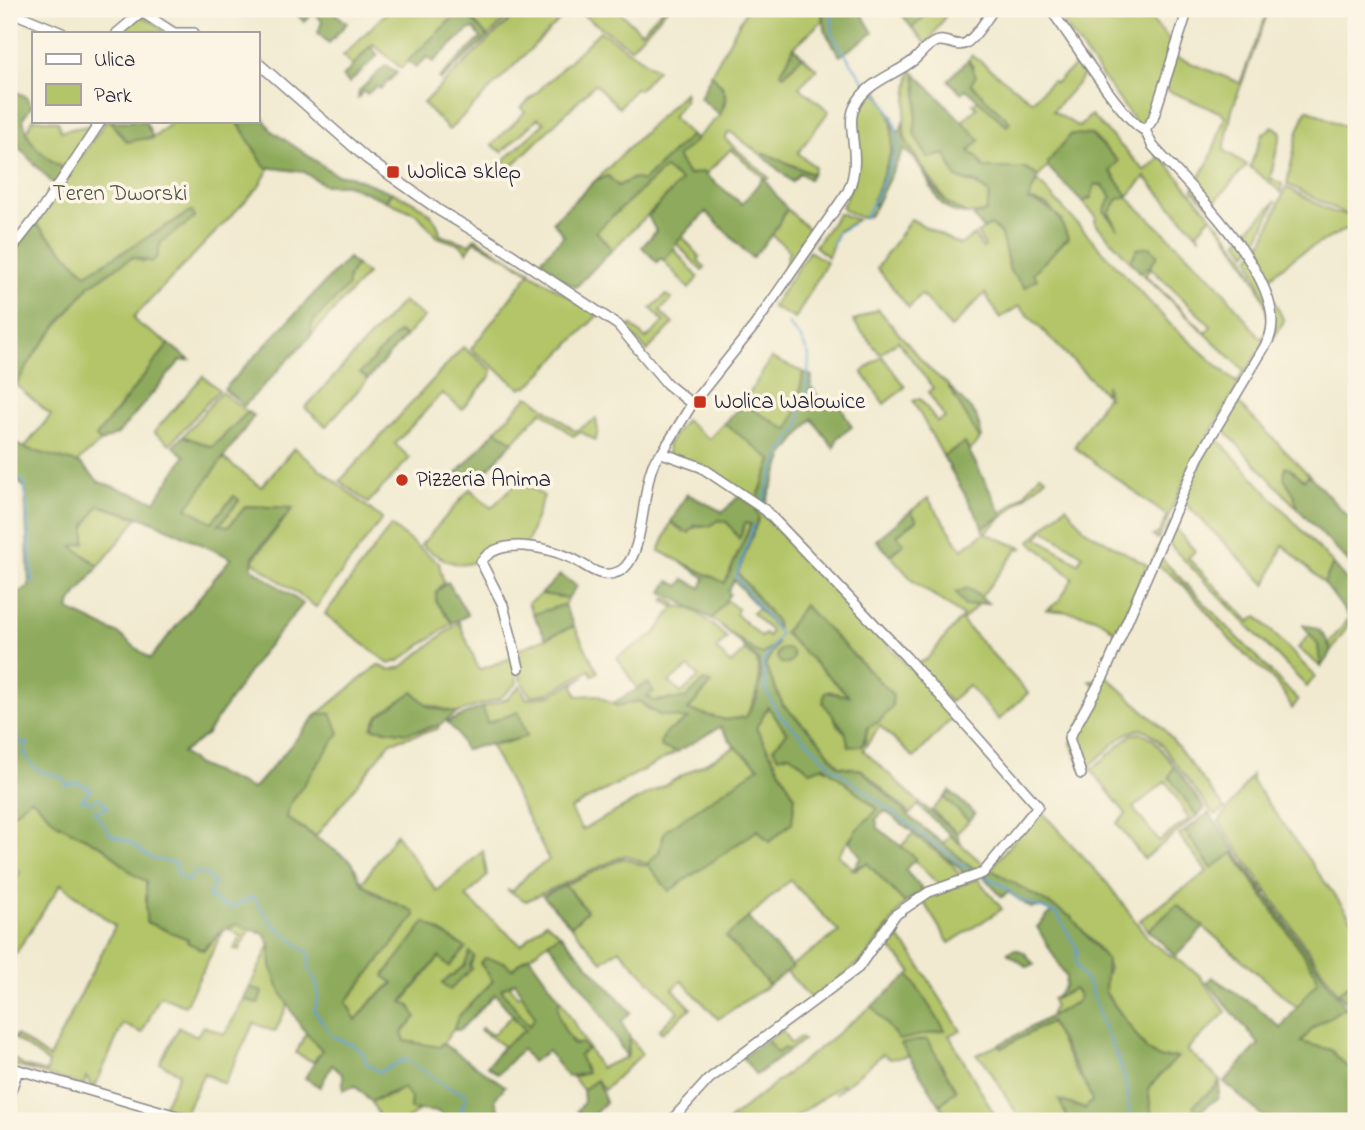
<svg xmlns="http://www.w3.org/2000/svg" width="1365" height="1130" viewBox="0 0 1365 1130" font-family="'Indie Flower',sans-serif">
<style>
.green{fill:#b3c568;stroke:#6a7452;stroke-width:2;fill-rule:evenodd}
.forest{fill:#8eaa5c;stroke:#58664c;stroke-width:2;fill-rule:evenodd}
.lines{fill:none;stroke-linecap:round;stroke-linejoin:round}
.stream{stroke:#62a0d3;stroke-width:2}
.minor-casing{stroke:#8a8686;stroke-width:12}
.minor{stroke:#fff;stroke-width:9}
.poi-dot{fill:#c8321e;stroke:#fcf5e5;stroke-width:2.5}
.labels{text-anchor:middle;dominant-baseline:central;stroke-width:7;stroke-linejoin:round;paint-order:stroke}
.poi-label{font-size:23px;fill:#22223b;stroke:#fcf5e5;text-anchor:start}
.park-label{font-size:23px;fill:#4e5348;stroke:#fcf5e5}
</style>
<rect width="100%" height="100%" fill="#fcf5e5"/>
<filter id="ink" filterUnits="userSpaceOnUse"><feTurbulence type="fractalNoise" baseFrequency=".0143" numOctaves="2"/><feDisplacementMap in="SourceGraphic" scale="14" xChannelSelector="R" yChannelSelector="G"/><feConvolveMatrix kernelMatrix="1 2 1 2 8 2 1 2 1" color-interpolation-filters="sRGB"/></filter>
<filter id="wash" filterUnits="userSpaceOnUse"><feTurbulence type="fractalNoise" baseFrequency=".00686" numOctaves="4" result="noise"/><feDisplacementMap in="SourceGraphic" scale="28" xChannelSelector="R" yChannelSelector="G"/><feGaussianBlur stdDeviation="1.57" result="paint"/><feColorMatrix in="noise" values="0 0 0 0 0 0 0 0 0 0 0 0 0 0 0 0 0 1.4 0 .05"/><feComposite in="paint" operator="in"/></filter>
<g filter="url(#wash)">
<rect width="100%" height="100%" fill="#f1ead0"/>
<path class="green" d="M383,9h133l-28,28 -26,-28 -61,59 -28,-24 -20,22 -10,-10 43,-43z
M521,9l49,1 -121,120 -26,-27z
M579,9h41l-1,2 22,21 22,-23h4l-36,39 -54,-37z
M747,9h71l4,3v9l-28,26 -13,26 3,2 18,-19 15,13 -18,18 30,24 -31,42 17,14 -3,7 -47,-21 -2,3 -34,-25 -4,8 44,39 -3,2 -35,-31 -25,25 -4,-2 -14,3 -11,-18 43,-42 7,-16 -5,-13 -11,-12z
M932,9h16l-1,4 -20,32 -15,-17z
M1053,9h88l32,34 -21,74 -9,9 -7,-3z
M1269,9l-37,101 -8,40 23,15 -37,42 -17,-18 17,-30 15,-42 -3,-4 -56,-23 8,-34 66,27z
M141,16l27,15 -49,2z
M600,31l57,39 -18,20 -4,-2 -16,20 -24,-24 -84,83 -7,-7 40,-37 -6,-5 -36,34 -10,-7 33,-33 -4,-4z
M972,55l60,46 20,-20 4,2 26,-24 8,10 -37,42 26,16 12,-12 54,56 14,-13 -21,-29 106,126 23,51 2,28 -75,126 -36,79 -5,-3 7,-4 7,-16 -93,-69 32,-50 2,1 -2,-13 -1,9 -86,-88 -19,12 -15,-25 -34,35 -30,-34 -12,14 -32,-40 34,-49 49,26 14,-10 9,13 2,-2 -8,-13 14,-8 10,9 9,37 15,17 37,-68 -15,-15 -19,-5 9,-20 133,144 67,59 7,-13 -104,-98 10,-6 7,-11 -19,-6 -8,12 -35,-38 1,-7 -14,-14 9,-4 4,-14 8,2 9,11 -8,14 13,17 -8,-15 9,-14 9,-2 90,86 44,56c27,-26 -33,-101 -50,-123l-14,16 3,6 -55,-61 -17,19 -18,-26 8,-9 -9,-8 -60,9 -1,5 -10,10 -12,-9 -42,1 -6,-11 -10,-7 11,-11 -18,-18 16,-14 -4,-4 5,-4 28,25 -35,-41 2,-18 -5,-6zM1151,268l60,58 -5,7 -61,-58z
M911,69c10,11 5,49 3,65l19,23 13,-3c5,6 4,15 10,21 8,9 20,6 34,19l-4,18 -20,2 -19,-11 -40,-59 -4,-15z
M875,86c30,44 16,68 -2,114l2,7 -6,9 -8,2 -17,-8 -2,-4 11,-22 1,-73z
M685,92l-1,9 -12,16 19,18 -49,47 -8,-4 -16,8 -10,-10 -12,4z
M1307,109l49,23v81l-11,1 -58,-30 11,-53z
M33,119l25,2 3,10 37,-7 -32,47 -23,-16 -18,-19z
M106,121h4l12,16 30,2 22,-18h63l28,46 4,2 -11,19 -124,129 3,6 32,21 -73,93 5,5 -25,21 -52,-15 27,-33 -35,-30 20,-33 54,-67 43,-28 10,5 14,-5 3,-15 35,-24 -4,-7 -105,63 -51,-51z
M1273,126l8,6 -11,47 12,5 -1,8 -31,-25 12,-32z
M665,168l17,13 -70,69 -16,-19z
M1286,187l48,26 22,3v8l-59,31 -28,23 3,19 12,24 -13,21 3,-16 -24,-68 14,-19z
M391,192c19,7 48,21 49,43l29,9 6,-6 123,77 -69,71 -9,2 -49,-39 60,-78 -56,-30 -8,11 -6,-7 -24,-8 -20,-23 -31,-13z
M1276,201l-17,36 -12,16 -9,-13z
M787,209l28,26 -40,57 -3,-2 13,-23 4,-17 -17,-15z
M839,213l18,7 -19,11 -10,26 -13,-11z
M682,236l18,21 -2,3 7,8 -3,3 -26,-28z
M673,248l25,29 -9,12 -25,-28z
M809,251l18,11 -32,57 -23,-12z
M356,265l11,9 -57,63 2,-14 35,-37 1,-8z
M666,295l6,4 -12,12 13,13 -26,27 -20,-22 4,-4 15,14 18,-17 -13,-14z
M403,301l21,16 -19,20 -6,-5 -38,41 7,6 -42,47 -21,-18z
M878,309l51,60 18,15 33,55 -11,13 -5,-9 -21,13 -30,-55 7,-3 17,24 8,-4 -17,-26 5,-4 -35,-47 -18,13 -27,-33z
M463,347l29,23 -1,6 -29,33 -20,-16 -47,51 15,14 -42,45 -28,-22z
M882,356l23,31 -21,17 -22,-32z
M771,358l32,14 -5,35 -10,24 -45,-27z
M203,376l16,14 -49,54 -16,-12z
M221,392l27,20 -36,36 -29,-12z
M527,397h4l44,34 21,-12 2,13 -3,8 -14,-8 -8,4 -31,-25 -29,31 -17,-12z
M1236,401l73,74 -5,5 -9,-7 -1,21 4,15 -79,-84z
M685,420l24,19 15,-16 48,37 -15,39 -88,-44 -2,-10z
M1214,435l119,129 -9,19 -41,-38 -17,40 -86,-87z
M294,448l88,71 -66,88 -64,-46 41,-53 -47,-2 -17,20h-10l20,-25 -6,-4 -21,25 -26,-14 37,-50 38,29z
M1040,474l6,4 -61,55 37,15 -5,2 -36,47 -13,-9 -3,18 13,-1 -16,16 66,72 -29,27 -31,-35 -18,17 -34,-37 11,-6 36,-43 -50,-35 -23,-26 14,-11 -8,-9 21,-15 -6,-9 17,-13 34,51 22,-16 -1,-6 20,-11 -1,-3 22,-18z
M519,481l25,15 -18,50c-54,-6 -42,45 -105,-1l49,-56 21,19z
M98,505l40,13 -39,48 -27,-20 13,-3v-16z
M1066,506l19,24 62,35 -52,121 -5,-5h7l3,-5 17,-40c-13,-23 -47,-24 -70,-26l11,-8 15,-24 -43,-37zM1044,530l39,25 -5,8 -40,-25z
M757,508l198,207 -41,43 -34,-32 -17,24 57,53 -10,11 -48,-44 -23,-4 -23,-29 -33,-32 -18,-40 12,-23 -14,12 -6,-1 -45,-34 9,-17 3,2 2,-4 12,9 -2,5 25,23 4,-3 3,3 3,-6 -19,-18 6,-5 18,21v-8l-38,-48 21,-56 -3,-5zM804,606l69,70v47l-5,4 -3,16c-27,-9 -35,-24 -36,-52l21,6 -66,-64z
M718,520l8,2 15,14 4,-13h6l-26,61 -66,-33 12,-29 13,11c12,-9 23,-5 34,-13z
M1170,522l25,29 -7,7 62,64 7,-6 58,60 -8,11 -142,-147 -6,16 139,144 -6,9c-9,-27 -40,-46 -59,-66 -24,-26 -48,-64 -81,-81z
M391,526l48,37 5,21 -4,2 -4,15 16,22 -53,38 -10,3 -64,-50z
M541,594l27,4 -4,7 -31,9 -5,-11z
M666,598l10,6 -1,3c19,-4 38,20 52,31l-11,11 15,15 14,-14 12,10c5,23 0,37 -11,57l-20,3 -39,-10 24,-27 -7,-2 -18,17 -32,3 -7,-5 1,-13 -11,6 -20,-32 38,-23 19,-27 -10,-6zM689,667l10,10 -18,16 -12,-11z
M1356,604v9l-25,39 -2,-9 20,-25 -2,-4z
M459,622l20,48 35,-13 3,26 -17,15 -43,15 -34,-10 -45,12 -6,13 48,3 19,-6 -1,4 -47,13 -75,94 -29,-18 1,-12 18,-27 25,-66 -14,2 61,-50 11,5 13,-3z
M574,626l24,46 -6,3 -2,-5 -41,23 -19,3 -9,-15 -6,-30z
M1310,634l8,11 3,22 -23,-19z
M1105,675l59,54 61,80 -9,6 -5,-4 -54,-72 -11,-9c-24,-5 -43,30 -63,40l-12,-27z
M585,676l-12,9 4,11 20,-1 19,11 23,-5 11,10 40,8 -25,14 -4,11 2,4 14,4 -107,57 12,21 153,-83 25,20 -95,64 -6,21 10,39 89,-62 37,-32 -40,-69 13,-21 19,26 3,21 44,18 44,38 -22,21 -18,24 17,15 12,-7 38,40 -40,55 -52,43 -26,-29 5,-7 47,-33 -49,-52 -63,57 42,48 -51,34 -36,-38 -9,8 18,19 -29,25 -3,-3 19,-19 -59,-62 -17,13 -31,-36 16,-15 -22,-26 59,-27 21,8 2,-2 -22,-9 -99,46 -19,-11 6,1 16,-18 20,-13 -59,-116h12l25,-8 -9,-24 -31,11 -4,-16 24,-8 13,-13 7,13 24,-4z
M1143,733l10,6 21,27 -4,11 27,39 -53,43 -27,-36 9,-9 -35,-44 41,-36zM1166,781l23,38 -30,22 -26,-33z
M1252,775v6l104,144v54l-18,14 -119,-171z
M30,797l28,27 47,24 28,26 13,7v41l42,17 -1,3 17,8 20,-21 -39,77 -25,-10 -18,37 -19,-9 -29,65 -8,-12 -2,9 -75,-22 4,-6 11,8 23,6 2,-9 -35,-25 2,-3 33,23 66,-132 -54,-42 -49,75 -3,-2v-65l11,-20 -4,-3 -7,13v-65z
M944,798l25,23 -12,12 -25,-23z
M1040,810l67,73 44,59 47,32 28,38 -39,38 33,30 -7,11 -19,15 3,7 -4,8h-37c-17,-17 -4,-44 3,-63l-12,-8 -42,-58 -2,-8 6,-16 -11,-20 -27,-31 -81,-48z
M1185,831l26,37 22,-15 83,120 2,8 -19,28 -121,-104 -30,25 -8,-10 67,-48 -28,-37z
M396,834l41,57 46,-40 4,25 -21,21 55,48 25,-23 14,12 -48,35 -16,-8 -15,2 12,18 -34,35 -6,14 -13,18 -35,-7 -3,-8 8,-26 -8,-4 37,-46 27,-9 -40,-25 -42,52 10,7 -24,20 -14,19 -10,-19 69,-86 -53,-33z
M912,834l39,29 10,14 -22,8 -38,-38z
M950,835l37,32 -11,6 -34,-28z
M978,879l24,30 -53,34 -28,-45z
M238,924l12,4 -11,22 -5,-1 7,-13 -14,-8z
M889,926l24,29 48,76 -12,4 49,86h-47l-11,-16 5,-5 -43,-56 6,12 -18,3 -7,-5 -48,40 9,-8 -2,-2 -52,37h-62l144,-115 27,34 45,-11 -35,-54 3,-3 -30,-33z
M270,944c1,24 9,39 18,61l-13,27 -21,-9 -30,61 -20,-11 -19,40 -22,-5 16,-35 -19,-10 19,-36 18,9 6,-10 22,8 19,-35 14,5 4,-12 -12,-5z
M509,984l8,12 5,-2 14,23 -7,10 -28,-38z
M1074,989l6,7 -3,6 -27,14 4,-10 -2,-7z
M560,999l40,69 27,-11 3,-20 12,17 -38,36 -7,-10 -14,10 -10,-13 14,-4 -9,-18 8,-5c-16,-6 -35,-32 -26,-51z
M1345,1007l11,12v49l-9,-1 -16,-17 -31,-8 14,-15z
M512,1016l13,14 -19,18 -26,-18 2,-2 10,7z
M1050,1022l26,50 12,15 4,14 -7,8 -25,-8 9,20h-34l-11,-6 -5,2 -35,-56 -8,-6 24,-11 2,4z
M782,1030l9,14 9,-7 3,3 -13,10 -6,-1 -7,4 -10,-13z
M306,1033l16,17 -9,12 -17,-9z
M403,1088l8,10 -1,10 9,2 -13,11h-24l-11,-20 21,-6z
M871,1108l7,13h-31z"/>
<path class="forest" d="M292,9h38l17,14 -18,20 -11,-10 4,-12 -8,-8 -10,9z
M462,9l26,28 -47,43 -2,-2 42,-40 -7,-9 -6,1 -35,32 -6,-5 -11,11 -8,-7z
M818,9h41l14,24 -33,23 -14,-23 -4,-21z
M898,9h29l2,3 -17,16z
M370,46l8,9 -29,28 -6,-6z
M794,47l8,9 -18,19 -3,-2z
M968,60l8,16 -5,8 39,38 -3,4 -41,-37 -5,4 -13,-13z
M386,65l11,8 -17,16 -3,-3 -10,8 -3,-3 -6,7 1,-7z
M711,74c16,16 17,21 9,41l-20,-17z
M916,74l64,66 -11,11 9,7 6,10h42l12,9 -10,23c23,6 32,15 40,38l-35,35 4,6 -12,9 -15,-17 -9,-37 -10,-9 -8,4 -10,-13 13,-4 4,-18 -13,-11 -21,-5 -10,-24 -18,4 -14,-24 4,-34z
M9,88l16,8 7,10 -9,12c4,28 21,37 43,53l-11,15 -46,-49z
M257,109l15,22 63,43 15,2 41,16 -5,9 -38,-16h-24l-20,-13 -39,-5 -28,-46h20z
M892,115l4,16h4l4,-12v18l31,52 12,14 19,11c-38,0 -35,-51 -63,-64l-28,57 -2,-7 19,-49z
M110,121h35l8,16 -26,5z
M1071,134l21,1 26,26 -8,10 18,25 -10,3 -9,14 9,16 -14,-19 8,-13 -9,-11 -8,-2 -4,14 -9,4 -34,-35v-5z
M691,135l5,5 -19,17 11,18 14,-3 40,32 21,-26 24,31 -15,26 -20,23 -46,-46 -24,24 -18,25 -3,-3 -4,4 -15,-15 14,-16 -8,-15 33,-35 -16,-13 -69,63 16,19 -36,37 -40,-22 28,-29 -11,-15 43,-41 12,-4 10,10 16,-8 9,3z
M764,153l48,21 -3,5 -9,-6 -8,9 -29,-26z
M192,211l3,7 -34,24 -4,15 -5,5 -19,-5 -43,28 -54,67 -20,33 -7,-21v-107l26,-34 51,51z
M1149,247l9,8 -8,11 -10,6 -10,-11 7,-12z
M348,258l8,7 -8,13v8l-36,37 -2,14 -66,69 -20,-17z
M399,332l6,5 -37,42 -8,-6z
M169,344l21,16 -10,1 -62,73 -17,8 -5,-5z
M803,372l9,4 -1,10 13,20 13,-6 15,27 -14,10 -4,11 -22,-29 -28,36 -19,50 -8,-6 15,-39 -48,-37 19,-19 45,26 10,-23z
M947,384l29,31 6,22 -2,2z
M248,412l6,4 -67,92 25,14 22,-26 5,4 -20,25 10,1 17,-20 47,2 -40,48 -1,12 51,36 -41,49 -56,82 -24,18 16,12 55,24 64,-74 14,-2 8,20 -50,73 -2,12 65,44 10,21 15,12 36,16 2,5 -69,86 10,18 15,-18 23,-19 -10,-7 41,-54 41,26 -17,19 -10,-10 -37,45 8,4 6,11 -14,16 3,8 35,6 2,-4 63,43 -10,13 7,22h-56l-7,-9 -29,-3 1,-11 -8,-10 -32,13 -16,-15 -12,4v-15l-11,-10 -12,22 -15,-9 17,-28 -21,-23 -23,-40 -7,-21 -1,-22 -6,-10 -27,-10 -15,6 -20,20 -15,-8 1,-3 -42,-17v-41l-13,-7 -28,-26 -47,-24 -27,-26 -22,19v-219l20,-12 -4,-98 -16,-15v-33l15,8 57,16 18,18 56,19 30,-45 -12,-10 10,-10 29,11zM99,505l53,16 79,37 -81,101 -31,-25 -50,-24 2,-8 28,-36 -27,-20 13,-3v-16z
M496,430l17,12 -38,41 -10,-4 -7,3 -5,-4z
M965,443l38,73 -20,11 -40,-71z
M1285,467l5,1 14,12 5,-5 47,50v45l-58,-61 -4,-15 -10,-16z
M687,494l36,18 17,-17 17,13 -1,4 3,5 -21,56 38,48 1,9 -43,-50 -6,11 2,3 -18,25 -50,-27 7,-11 11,5 4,-7 17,9 4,-10 -24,-16 44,21 26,-59 -6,-1 -6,16 -12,-17 -9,-2 -8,6 -15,-1 -6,8 -18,-11z
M911,511l6,9 -20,15 7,8 -14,12 -14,-15z
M1333,564l23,27v13l-9,10 -23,-31z
M560,575l17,11 -9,12 -27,-4z
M448,582l20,33 -16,8 -16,-22v-9z
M968,588l20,15 -23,3 -9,-14z
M564,605l10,21 -28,12 -13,-24z
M804,605l89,90 -1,12 -13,15 -11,5 -6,19 -13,1 -4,-16 -22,-28 2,-11 24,4 -65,-63z
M1303,625c17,1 24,11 28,27l-10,15 -3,-22z
M724,628l33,25 6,1 15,-12 -13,23 18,40 33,32 23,29 23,4 48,47 63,51 3,5 -11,4 -6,-10 -74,-56 -9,8 2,9 38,30 -11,12 19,21 -19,12 -38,-40 -14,6 8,-12 -11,-15 5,-11 23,-22 -54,-43 -14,5 -20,-17 -12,3 -5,-9 14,-15 -19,-26 -12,21 39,69 -3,26 -23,19 -11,-12 -89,61 -22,-27 12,-12 6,-21 94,-64 -24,-20 -15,-20 -43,25 -14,-4 -3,-4 5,-11 23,-14 -29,-4 -20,-14 -23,5 -3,-3 35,-20 6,9 -7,4 7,5 32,-3 18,-17 8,2 -24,27 38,10 20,-3 11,-19 4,-20 -3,-18z
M777 656a8 8 0 1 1 16 0a8 8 0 1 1-16 0Z
M413,692l16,15 28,6 -18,12 -32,8 -35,-5 7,-13z
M483,707l4,16 31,-11 9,24c-21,8 -41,7 -62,14l-8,-17 -10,-11z
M1174,766l31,43 -8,7 -28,-39z
M950,791l25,23 -6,7 -25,-23z
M920,803l37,30 4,11 -43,-38z
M1209,813l136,194 -31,20 -13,15 30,8 16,17 9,1v53h-88l-44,-39 35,-38 -52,-62 5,-5 45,30 24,21 36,-47 -1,-8 -82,-120 -22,15 -27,-37z
M990,869l81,48 36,43 -2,32 42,58 12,8 19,-1 -30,31 4,29 4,4h-87l-10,-21 26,9 7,-8c0,-8 -35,-66 -42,-79l-49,26 -1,-4 77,-42 3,-6 -6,-7 -19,10 10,-13 1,-9 -29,-50 14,-15 -10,-5 -10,1 -23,-16 -6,5 -18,-20z
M565,885l22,26 -16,15 -28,-30z
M1177,905l27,22 -28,29 -28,-26z
M748,918l45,49 -24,18 -43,-48z
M560,934l71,78 -10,10 9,15 -3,20 -36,-59 -43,-56z
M1015,949l9,3 10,13 -7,2 -20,-14z
M470,952l4,4 -4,10 2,2 -22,22 -8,-7 22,-17z
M529,956l31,43c-7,15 6,32 13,46l9,-2 5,7 -8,5 8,18 -20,4 -19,-26 -16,11 -10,-13 -24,25 -11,-8 15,-18 23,-18 -30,-36 -35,36h-7l6,-14 34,-35 -13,-18 5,-5 19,4 8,7zM515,982l20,35 -6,9 -28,-37z
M909,975l36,55 -46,10 -27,-34z
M1356,979v33l-1,1 -17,-20z
M250,987l12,5 -4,12 -14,-5z
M927,1039l29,51 -16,15 -39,-61z
M767,1040l10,13 7,-5 6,2 -34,25 -14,-18z
M597,1080l9,22 -19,19 -10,-10 7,-9 -1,-12z
M1220,1083l-2,15 -21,15 -4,-7z"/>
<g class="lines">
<path class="stream" d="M832,9v26l34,49
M1335,11l21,7
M864,218c8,-11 33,-66 34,-77 0,-17 -12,-39 -24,-50
M832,246l5,-13 15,-9
M1355,402l1,-1
M9,470l16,14 8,100
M763,503l16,-48 20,-28 2,-19 6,-12 2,-40 -8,-17 -13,-15
M754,525l-18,52 44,57 -17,28 3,29 13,23 55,54 138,104
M9,728l8,3 1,11 10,2 -5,8 12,17 29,9 2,7 11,-3 14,7 -9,10 8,4 8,-6 10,11 -14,3 17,24 19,7 20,16 25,5 3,12 10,7 6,-10 12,2 9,10 -7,13 22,11 23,-11 20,27 38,31 -3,11c9,17 15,26 6,44l18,26 23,10 9,8 1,8 14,10 27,-13 40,27 21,9 -6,13 11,13
M986,877l16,8 16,14 39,15 20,35 -1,17 14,21 11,34 18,39 9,30 1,31"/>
</g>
</g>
<g filter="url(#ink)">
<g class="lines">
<g class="minor-casing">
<path id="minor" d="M1050,9c17,21 76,117 95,121
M9,11l53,22
M117,33l25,-21 32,21
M176,33h18
M257,62l109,96 74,53 56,33 122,81 49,59 25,20
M9,252l30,-38 62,-93
M662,453l39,14 64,43 141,147 132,149 -55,67 -54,19 -34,23 -37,53 -149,111 -38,42
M519,668l-16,-63 -22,-43c18,-26 65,-15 90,-4 16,7 29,23 49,13 29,-15 19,-106 42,-118l30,-49 63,-79 93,-134c16,-35 -4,-64 7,-85 11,-24 40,-31 59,-46 7,-6 13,-15 21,-18 11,-5 21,7 31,1 11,-7 20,-24 28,-34
M1081,774l-12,-36 35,-63 94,-217 70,-117c26,-57 -82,-157 -116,-196l-7,-15 8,-11 35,-110
M9,1067l185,54
M9,1096l9,-26"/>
</g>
<use href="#minor" class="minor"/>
</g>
</g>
<g class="poi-dot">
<rect x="386" y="165" width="14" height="14" rx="3.5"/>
<rect x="693" y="395" width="14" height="14" rx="3.5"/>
<circle cx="402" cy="480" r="7"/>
</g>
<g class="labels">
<g class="poi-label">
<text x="407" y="172">Wolica sklep</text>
<text x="714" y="402">Wolica Walowice</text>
<text x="416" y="480">Pizzeria Anima</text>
</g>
<g class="park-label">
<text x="120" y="194">Teren Dworski</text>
</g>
</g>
<rect width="1365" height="1130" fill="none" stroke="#fcf5e5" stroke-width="35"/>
<rect x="32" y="32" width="228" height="91" fill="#fcf5e5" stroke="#a5a1a1" stroke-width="2"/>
<rect x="46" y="54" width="35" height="10" fill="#ffffff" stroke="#a5a1a1" stroke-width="2"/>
<text x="94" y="66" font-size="21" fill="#22223b">Ulica</text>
<rect x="46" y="84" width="35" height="21" fill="#b3c568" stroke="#a5a1a1" stroke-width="2"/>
<text x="94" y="102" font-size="21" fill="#22223b">Park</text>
</svg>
